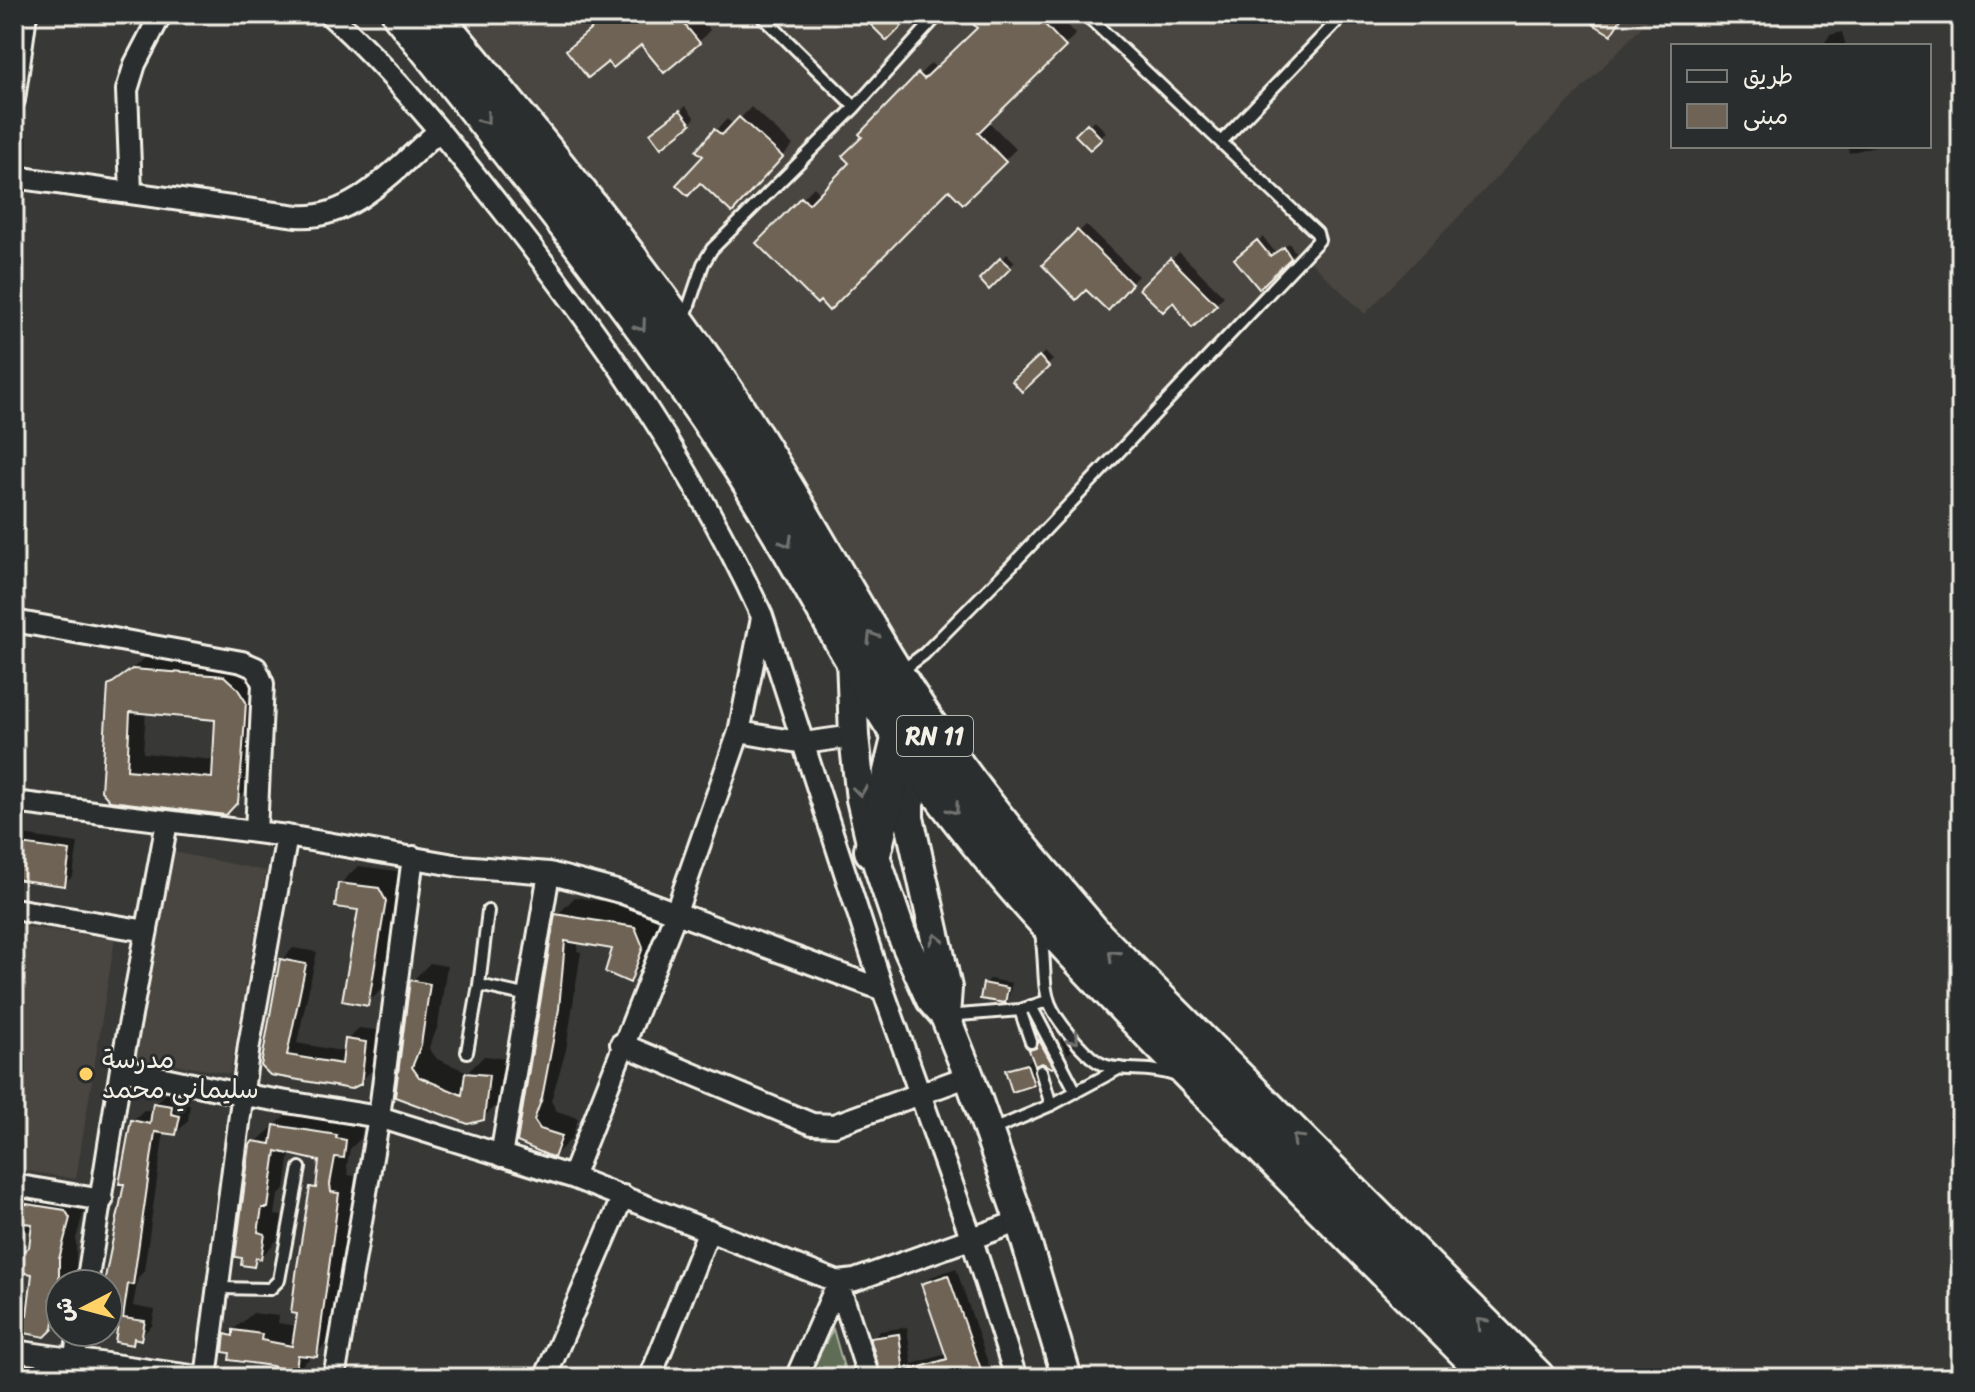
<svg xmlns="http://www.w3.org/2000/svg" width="1975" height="1392" viewBox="0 0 1975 1392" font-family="Sriracha,'Playpen Sans Arabic',sans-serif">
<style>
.built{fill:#48453f}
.green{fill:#5f6d56;stroke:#aaaf9f;stroke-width:2}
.shadow{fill:#0007;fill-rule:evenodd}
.building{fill:#6e6354;stroke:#f4f1e8;stroke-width:2;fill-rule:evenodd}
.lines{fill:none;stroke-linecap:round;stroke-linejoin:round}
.lane-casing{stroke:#f4f1e8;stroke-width:16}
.street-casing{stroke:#f4f1e8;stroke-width:26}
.secondary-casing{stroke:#f4f1e8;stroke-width:34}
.highway-casing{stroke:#f4f1e8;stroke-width:42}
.lane{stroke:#2a2d2e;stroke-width:10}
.street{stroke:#2a2d2e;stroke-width:20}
.secondary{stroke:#2a2d2e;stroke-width:28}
.highway{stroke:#2a2d2e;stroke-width:36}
.oneway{stroke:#71726f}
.poi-dot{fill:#ffd166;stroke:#2a2d2e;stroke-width:3}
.labels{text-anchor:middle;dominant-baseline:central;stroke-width:6;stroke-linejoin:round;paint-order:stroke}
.shield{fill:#2a2d2e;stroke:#b7b6b0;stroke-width:2}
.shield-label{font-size:24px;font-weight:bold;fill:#f4f1e8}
.poi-label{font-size:26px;fill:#f4f1e8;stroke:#2a2d2e;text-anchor:start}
</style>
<rect width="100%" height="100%" fill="#383836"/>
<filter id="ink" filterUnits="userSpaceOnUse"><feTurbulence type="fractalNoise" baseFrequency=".0125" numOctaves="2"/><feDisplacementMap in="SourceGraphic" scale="16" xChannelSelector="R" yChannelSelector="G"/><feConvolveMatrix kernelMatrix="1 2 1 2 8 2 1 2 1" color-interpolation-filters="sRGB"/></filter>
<g filter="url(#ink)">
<path class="built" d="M448,14h1206l-289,300 -58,-55 -402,424z
M169,851l97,20 -36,203 -97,-17z
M14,925l101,14 -39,240 -62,-10z"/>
<path class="green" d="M833,1329l14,49h-40z"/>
<path class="shadow" d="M610,14h87l13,16 -11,12h-58z
M974,14h83l19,20 -88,87 28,28 -53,52 -14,-14 -191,56 56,-56 7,7 31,-31 12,-26 -3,-3 70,-71 6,6 42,-42z
M1842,32l4,14h-24l8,-11z
M686,106l9,12 -5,5 -32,5z
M751,107l42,38 -50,54 -37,-43 10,-26 11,-11 7,6z
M1094,120l12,12 -16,16 -12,-13z
M1848,146h28l-27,7z
M1086,225l52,51 -30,32 -22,-20 -41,-23z
M1263,237l12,15 14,-9 6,9 -36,34 -17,-31z
M1179,252l45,44 -8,8 -43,-5 -31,-10z
M1007,254l8,8 -26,25 -7,-8z
M1045,352l8,8 -31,29 -8,-8z
M152,652l90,7 21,25 -8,98 -30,31 -114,-14 -1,-112zM146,711l71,7 -2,42 -72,-7z
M22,835l56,8 -5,33 -9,8 -50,-7v-34z
M358,866l39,5 6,12 -18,103 -18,18 -6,-96 -21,-24z
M575,897l77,12 8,19 -13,34 -18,18 -14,-33 -36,-6 -2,10 4,1 -15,98 -15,51 6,10 21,7 -6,20 -18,18 -35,-15 38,-226z
M293,948l24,4 -20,91 49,9 1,-12 12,-12 18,2 -5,40 -13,13 -95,-17 18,-106z
M430,963l17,3 -9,60 -9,22 8,11 31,13 16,-16 22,2 -5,42 -18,18 -86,-23 15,-114z
M990,979l22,4 -3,13 -5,5 -19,-17z
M1068,1033l10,12 -10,9 -8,-14z
M1045,1036l11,25 -5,5 -9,-5 -8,4 4,13 -5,6 -26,-13 27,-12 -3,-9z
M167,1092l16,3 -1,8 8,1 -2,17 -12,12 -12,-2 -20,140 -6,7 -5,28 22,4 -3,16 -20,17 -11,-21 -13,-2 -2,-36 20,-101 6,-62 12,-11 10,1 1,-7z
M294,1108l69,15 -2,15 -11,11 -3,16 1,10 7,1 -21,161 -40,35 -67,-37 26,-22 26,3 -1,7 19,3 15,-138 7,-6 3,-22 -32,-8 -5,37 -7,7 -3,19 7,1 -4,23 -24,26 1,-122z
M14,1182l73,17 -11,40v33l-9,9 3,3h-10v36l-15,15 -31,-5v-37l17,3 4,-23 -19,-14 28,-26 -30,-4z
M956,1268l37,110h-47l-2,-7 -23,7h-38l-11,-39 8,-8 27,-4 5,37 35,-10 -24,-69 8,-8z"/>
<path class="building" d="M609,14h67l24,29 -36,30 -23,-28 -28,23 -5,-6 -20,16 -22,-28z
M860,14h54l-27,27z
M964,14h71l31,33 -88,86 28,29 -43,42 -14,-14 -120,121 -9,-10 -3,3 -61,-61 45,-46 8,7 40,-41 -7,-7 20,-19 -3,-3 59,-61 6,6 53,-51z
M1599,14h25l-13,21 -18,-11z
M680,110l11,14 -30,24 -11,-15z
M739,117l44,40 -51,56 -32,-30 -12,13 -12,-11 27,-29 -7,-5 18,-22 8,6z
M1087,123l15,16 -12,11 -15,-15z
M1077,230l55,54 -24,27 -22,-21 -10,10 -34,-35z
M1257,240l13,16 14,-9 7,11 -32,31 -25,-30z
M1000,258l11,10 -22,22 -10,-11z
M1170,258l47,47 -25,23 -19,-26 -10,10 -24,-23z
M1039,356l10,11 -27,25 -10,-11z
M132,669l92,7 13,12 9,14 -4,59 -4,41 -12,13 -116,-14 -9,-10 7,-105zM130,712l85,8 -3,58 -85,-8z
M14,843l56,8 -5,35 -51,-7z
M338,883l41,5 7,13 -18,105 -26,-5 16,-91 -23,-3z
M555,914l80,13 8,20 -13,36 -25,-11 7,-23 -47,-8 -6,68 -17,89 -8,22 6,9 22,7 -8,22 -37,-16z
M280,959l26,5 -19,91 55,9 3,-25 21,3 -5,42 -10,5 -81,-14 -9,-9z
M410,980l20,4 -9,61 -9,22 7,10 43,18 3,-22 24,2 -5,45 -16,4 -73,-27z
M983,983l25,5 -3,15 -25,-4z
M1039,1040l15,27 -2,1 -10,-5 -7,3 -6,-16 7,-2z
M1027,1064l7,21 -22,7 -7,-22z
M153,1103l19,3 -1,8 9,2 -4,19 -21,-3 -22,153 -5,-1 -5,34 22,3 -4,19 -7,-2 -1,7 -18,-3 3,-18 -10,-2v-38l-4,-1 20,-99h-5l12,-64 19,4z
M274,1125l63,10 -1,3 10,2 -2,18 -9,-1 -5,27 1,8 8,1 -22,164 -19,-2 -3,19 -23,-8 -43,-6 1,-7 -7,-1 2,-18 8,2v-6l29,4 -1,6 31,6 5,-32 -6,-1 6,-46 13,-80 6,1 3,-27 -43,-10 -8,57h-6l-4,24 7,2 -4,25 -5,-1 -2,9 -13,-2 1,-7 -7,-1 15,-112 3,-4 18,3z
M14,1202l51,8 5,8 -11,41v32l-9,8 6,7 -3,23 -8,8 -31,-6v-18l13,2 5,-41 -18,-3v-13l15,-11 3,-23 -18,-2z
M948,1275l36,103h-40l-2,-4 -16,4h-44l-12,-40 29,-4 5,38 43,-13 -26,-75z"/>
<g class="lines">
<g class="lane-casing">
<path id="lane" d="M760,14l95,93
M1221,142l123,-128
M684,320l19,-56 9,-15 143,-142 84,-93
M900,672l24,-18 88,-89 307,-325 -2,-7 -232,-219
M1041,932c8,59 -6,64 37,112 9,9 17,19 29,22 20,6 41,0 67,9
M479,985l9,-74
M1031,1006l45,86
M1020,1010l11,32
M947,1016l73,-6 27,-9
M467,1052l12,-67 49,11
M1041,1071l10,34
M990,1131l61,-26 69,-37
M220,1288l50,1 9,-9 21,-112"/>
</g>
<g class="street-casing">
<path id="street" d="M329,14c67,60 125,134 180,204 99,126 186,252 253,398l121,374 89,250 44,138
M14,100l12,-86
M14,177l283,39c57,5 102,-52 142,-85
M131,192l-4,-102 8,-26 26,-50
M14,621l228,41 14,6 7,16 -7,148
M739,732l65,11 50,-7
M14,802l273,34 173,30 89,7 71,19 263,98
M14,909l133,22
M621,1044l191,80 22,1 135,-49
M121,1069l124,26 134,22 193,60 266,105 17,-2 165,-59
M501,1156l48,-283
M572,1177l103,-262 64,-183 23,-114
M14,1185l88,15
M838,1282l31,96
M87,1284l34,-215 46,-247
M14,1351l192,27
M71,1378l8,-46
M206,1378l43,-333 38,-209
M334,1378l45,-261 34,-260
M545,1378l78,-182
M650,1378l59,-148
M796,1378l42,-96"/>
</g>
<g class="secondary-casing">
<path id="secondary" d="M851,657l3,79 7,63 12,51 28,83 30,67 14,16 24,60 51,145 47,157
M922,767l-13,36v15l38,170 -2,28"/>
</g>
<g class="highway-casing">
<path id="highway" d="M401,14c117,147 236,294 339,451 64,99 114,206 182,302 75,106 164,199 255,292 104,107 211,213 317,319
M432,14c104,125 209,252 299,387 75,114 136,238 214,350 46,66 100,127 152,188l439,439
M873,850l28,-115"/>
</g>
<use href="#lane" class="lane"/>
<use href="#street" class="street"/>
<use href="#secondary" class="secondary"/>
<use href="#highway" class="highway"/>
</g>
<defs><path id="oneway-chevron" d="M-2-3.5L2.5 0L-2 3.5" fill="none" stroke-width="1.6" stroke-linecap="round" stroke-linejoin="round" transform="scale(2)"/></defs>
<g class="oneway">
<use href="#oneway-chevron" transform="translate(485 119) rotate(52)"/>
<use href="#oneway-chevron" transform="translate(641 326) rotate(54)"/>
<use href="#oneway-chevron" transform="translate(787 542) rotate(60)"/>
<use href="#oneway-chevron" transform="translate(872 637) rotate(-121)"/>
<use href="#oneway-chevron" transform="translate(860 791) rotate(83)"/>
<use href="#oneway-chevron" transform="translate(954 809) rotate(52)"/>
<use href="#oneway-chevron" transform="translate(936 939) rotate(-103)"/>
<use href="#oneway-chevron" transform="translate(1113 955) rotate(-135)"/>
<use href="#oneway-chevron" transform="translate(1074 1039) rotate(48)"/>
<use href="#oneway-chevron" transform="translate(1297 1139) rotate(-135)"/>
<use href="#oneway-chevron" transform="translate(1481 1323) rotate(-135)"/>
</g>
</g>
<circle class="poi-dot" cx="86" cy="1074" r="8"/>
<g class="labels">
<rect class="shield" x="897" y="716" width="76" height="40" rx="6"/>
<g class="shield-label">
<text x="935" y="736">RN 11</text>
</g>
<g class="poi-label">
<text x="102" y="1059">مدرسة<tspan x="102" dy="30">سليماني محمد</tspan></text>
</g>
</g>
<rect width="1975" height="1392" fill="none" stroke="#2a2d2e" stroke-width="48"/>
<rect x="24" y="24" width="1927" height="1344" fill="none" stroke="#f4f1e8" stroke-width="3" filter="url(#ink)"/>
<rect x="1671" y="44" width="260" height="104" fill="#2a2d2e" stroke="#7b7b78" stroke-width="2"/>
<rect x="1687" y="70" width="40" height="12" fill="#2a2d2e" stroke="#7b7b78" stroke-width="2"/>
<text x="1743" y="84" font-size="24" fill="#f4f1e8">طريق</text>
<rect x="1687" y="104" width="40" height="24" fill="#6e6354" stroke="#7b7b78" stroke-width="2"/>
<text x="1743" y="124" font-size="24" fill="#f4f1e8">مبنى</text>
<g transform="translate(84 1308) rotate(264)"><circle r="38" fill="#2a2d2e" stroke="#7b7b78" stroke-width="2"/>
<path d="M0-6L14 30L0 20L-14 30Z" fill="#ffd166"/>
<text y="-12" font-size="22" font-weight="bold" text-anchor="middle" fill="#f4f1e8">ش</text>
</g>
</svg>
